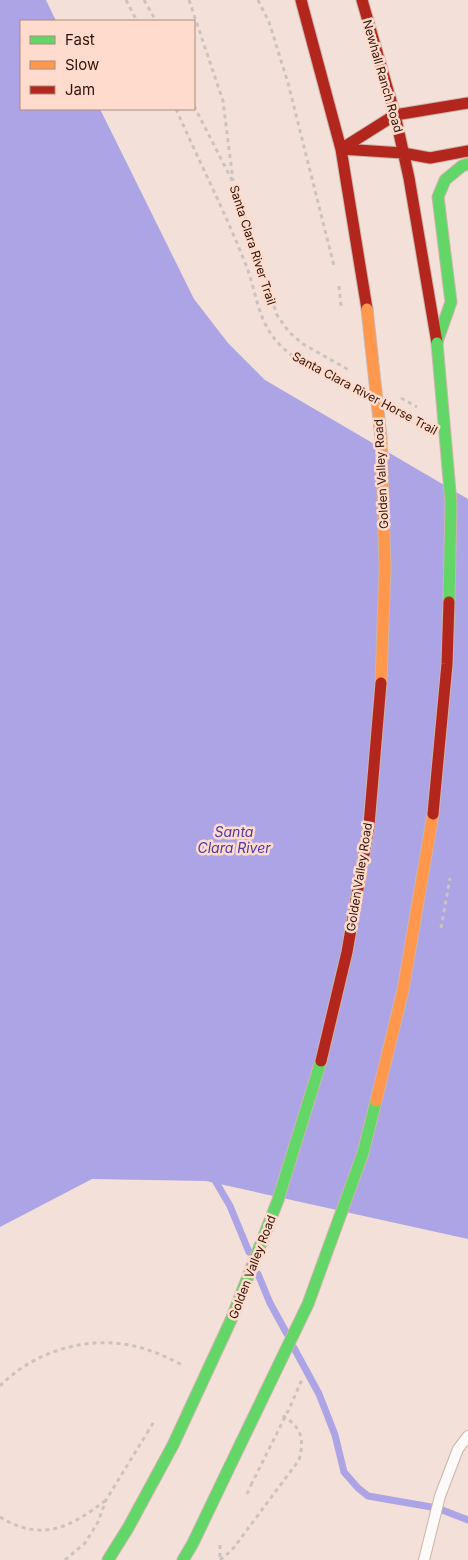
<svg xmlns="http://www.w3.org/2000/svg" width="468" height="1560" viewBox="0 0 468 1560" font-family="Inter,sans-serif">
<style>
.water{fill:#aca4e5}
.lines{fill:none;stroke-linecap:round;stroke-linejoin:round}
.stream{stroke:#aca4e5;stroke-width:7}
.lane-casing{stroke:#ccb5ab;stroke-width:12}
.fast-casing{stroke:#ccb5ab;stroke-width:13}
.jam-casing{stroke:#ccb5ab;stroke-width:13}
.path{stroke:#ccc3bf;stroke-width:3;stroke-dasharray:4 4;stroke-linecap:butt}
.lane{stroke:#fdfaf9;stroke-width:10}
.fast{stroke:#63d668;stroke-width:11}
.jam{stroke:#b3261e;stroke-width:11}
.fast-bridge-casing{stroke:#ccb5ab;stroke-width:13;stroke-linecap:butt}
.slow-bridge-casing{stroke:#ccb5ab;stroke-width:13;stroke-linecap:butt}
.jam-bridge-casing{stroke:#ccb5ab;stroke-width:13;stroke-linecap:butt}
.path-bridge{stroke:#ccc3bf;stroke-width:3;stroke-dasharray:4 4;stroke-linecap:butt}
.fast-bridge{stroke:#63d668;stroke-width:11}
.slow-bridge{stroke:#ff974d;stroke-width:11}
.jam-bridge{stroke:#b3261e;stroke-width:11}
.labels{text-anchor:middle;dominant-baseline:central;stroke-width:5;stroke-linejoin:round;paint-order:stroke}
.street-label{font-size:12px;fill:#311306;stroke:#fedbcd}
.water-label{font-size:14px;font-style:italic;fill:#4a39a7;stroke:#fedbcd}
</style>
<rect width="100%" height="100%" fill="#f3e0d8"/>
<path class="water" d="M0,0h46l10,21h-35v88h79l94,190 34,44 37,37 203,119v740l-262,-58 -114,-2 -92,48z"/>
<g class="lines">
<path class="stream" d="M213,1177l17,29 19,46
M258,1274l12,29 17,31
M294,1348l25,46 16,41 9,37 14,16 10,8 69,12 31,12"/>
<g class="lane-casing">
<path id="lane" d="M424,1560l16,-64 18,-47 10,-13"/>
</g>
<g class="fast-casing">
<path id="fast" d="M438,339l13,-37 -13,-105 7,-17 17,-14 6,-2
M108,1560l20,-32 45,-83
M183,1560l10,-17 34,-71"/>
</g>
<g class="jam-casing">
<path id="jam" d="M301,0l40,149 26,160
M362,0l33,115 14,63 28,165
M341,149l54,-34 73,-12
M341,149l62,4 27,5 38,-7"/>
</g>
<path class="path" d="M126,0l11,21
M144,0l12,21
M189,0l34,101 10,80
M258,0l11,22 19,61 46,183
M194,106l40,78 43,131 12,17 14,12 46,26
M176,109c23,52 49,103 70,156 11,28 11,56 33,79 19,20 48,31 72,43
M401,398l16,9
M403,414l17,9
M0,1386c34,-35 90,-52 138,-39 16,4 31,11 46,19
M247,1494l4,-9
M0,1517c42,26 71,10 106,-17
M220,1545v14
M65,1560l20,-17 13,-21 8,-22 41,-67
M220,1560l12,-10 67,-90c6,-22 2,-34 -18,-45"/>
<use href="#lane" class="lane"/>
<use href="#fast" class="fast"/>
<use href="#jam" class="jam"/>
<g class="fast-bridge-casing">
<path id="fast-bridge" d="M437,343l14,160 -2,99
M173,1445l58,-125 47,-120 43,-139
M227,1472l81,-168 55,-151 13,-52"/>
</g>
<g class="slow-bridge-casing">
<path id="slow-bridge" d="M367,309l14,129 4,129 -4,116
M376,1101l27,-111 30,-176"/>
</g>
<g class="jam-bridge-casing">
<path id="jam-bridge" d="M433,814l14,-150 2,-62
M321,1061l26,-109 22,-127 12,-142"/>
</g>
<path class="path-bridge" d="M339,286l2,20
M441,928l9,-50
M147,1433l8,-13
M251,1485l39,-78 13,-30"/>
<use href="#fast-bridge" class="fast-bridge"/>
<use href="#slow-bridge" class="slow-bridge"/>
<use href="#jam-bridge" class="jam-bridge"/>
</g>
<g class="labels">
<g class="street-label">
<text transform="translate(383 76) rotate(74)">Newhall Ranch Road</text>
<text transform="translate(253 245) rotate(72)">Santa Clara River Trail</text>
<text transform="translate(365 393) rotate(28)">Santa Clara River Horse Trail</text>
<text transform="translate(381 474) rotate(-93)">Golden Valley Road</text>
<text transform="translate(359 877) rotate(-81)">Golden Valley Road</text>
<text transform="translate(252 1267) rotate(-69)">Golden Valley Road</text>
</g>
<g class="water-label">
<text x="234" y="831">Santa<tspan x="234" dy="16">Clara River</tspan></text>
</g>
</g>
<rect x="20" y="20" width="175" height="90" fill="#fedbcd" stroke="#ac8b7d"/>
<rect x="30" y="36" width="25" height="8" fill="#63d668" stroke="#ac8b7d"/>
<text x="65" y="45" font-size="15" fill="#311306">Fast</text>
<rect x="30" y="61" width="25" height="8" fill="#ff974d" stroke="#ac8b7d"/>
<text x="65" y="70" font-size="15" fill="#311306">Slow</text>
<rect x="30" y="86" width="25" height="8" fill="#b3261e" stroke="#ac8b7d"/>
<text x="65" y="95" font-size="15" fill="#311306">Jam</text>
</svg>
